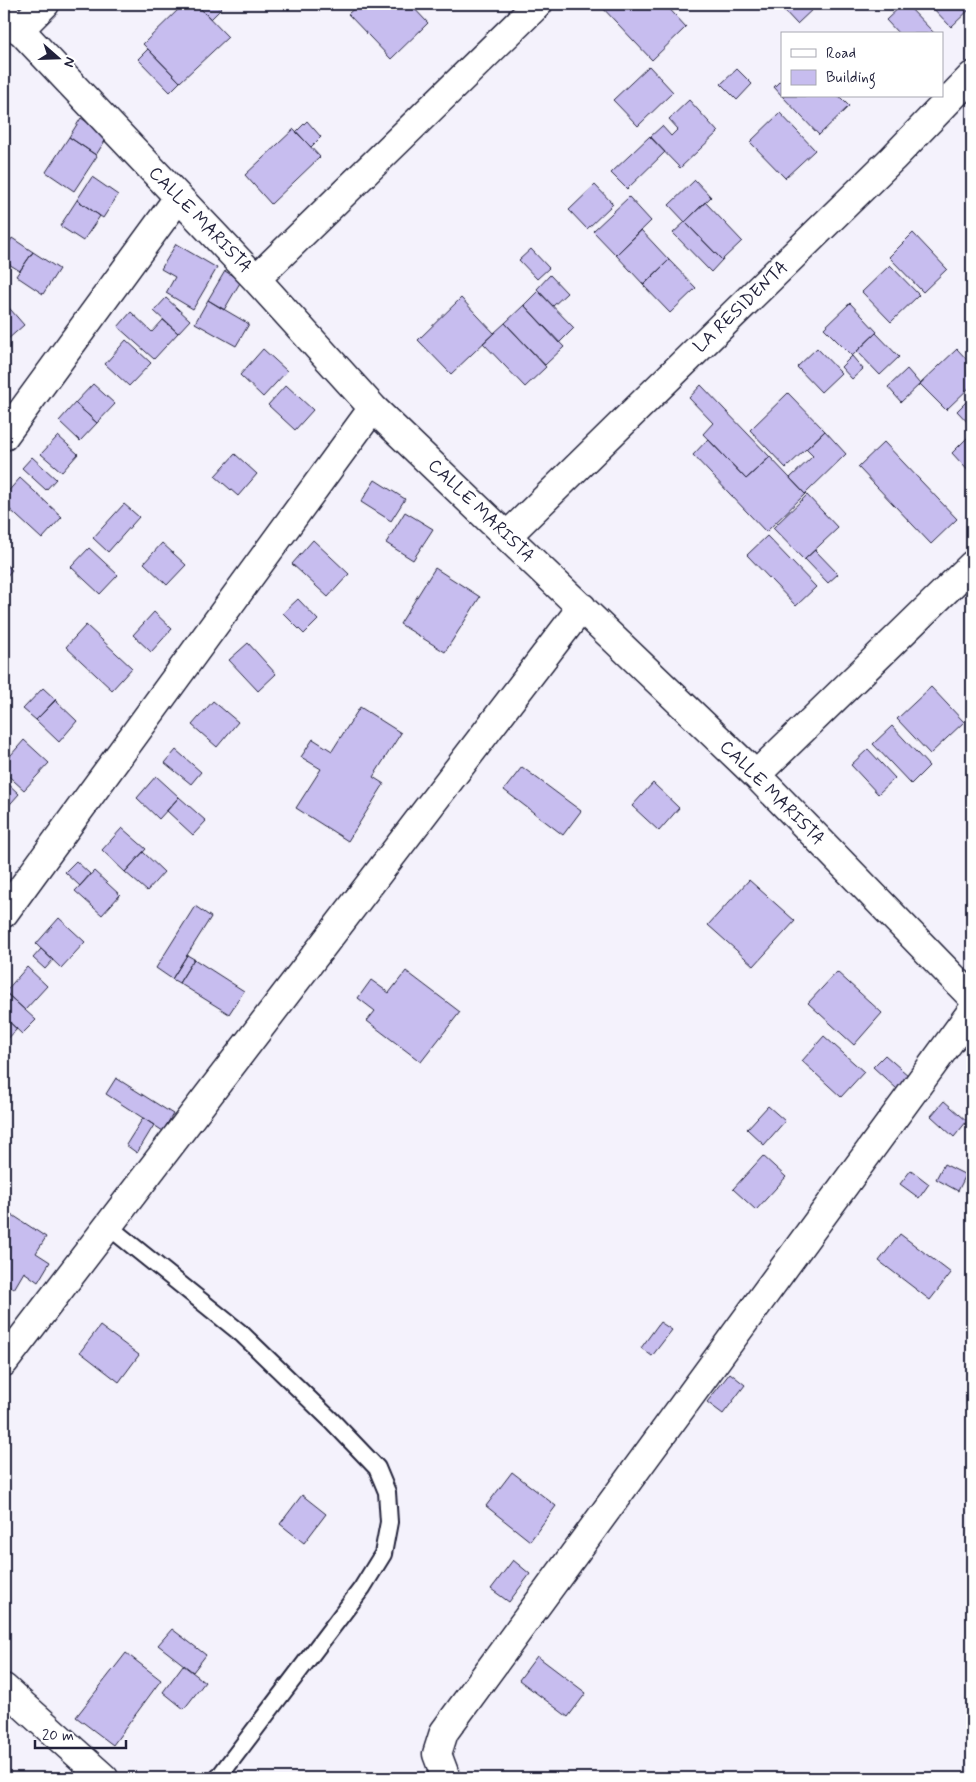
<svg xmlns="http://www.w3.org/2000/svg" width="976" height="1782" viewBox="0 0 976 1782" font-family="Mynerve,sans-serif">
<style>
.building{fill:#c7bdef;stroke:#22223b}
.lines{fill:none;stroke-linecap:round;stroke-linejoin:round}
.lane-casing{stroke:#22223b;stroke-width:20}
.street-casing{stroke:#22223b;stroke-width:31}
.lane{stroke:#fff;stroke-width:16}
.street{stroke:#fff;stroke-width:28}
.labels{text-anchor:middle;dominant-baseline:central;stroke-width:4;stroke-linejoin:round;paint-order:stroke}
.street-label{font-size:18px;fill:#22223b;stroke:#fff}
</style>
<rect width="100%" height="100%" fill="#f4f2fc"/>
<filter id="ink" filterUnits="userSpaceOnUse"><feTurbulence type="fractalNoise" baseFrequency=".02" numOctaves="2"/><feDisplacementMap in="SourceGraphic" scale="10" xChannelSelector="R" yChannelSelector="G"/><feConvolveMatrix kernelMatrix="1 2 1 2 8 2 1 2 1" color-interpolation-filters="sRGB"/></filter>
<g filter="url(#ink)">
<path class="building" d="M184,4h12l32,33 -48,45 -37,-38z
M196,4h20l5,5 -10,10z
M359,4h10l2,2 2,-2h37l18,19 -37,36 -43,-45z
M599,4h66l21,23 -34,33z
M787,4h25l3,3 -18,17 -15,-16z
M903,4h3l29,30h-36l-13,-14z
M929,4h43v3l-21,20z
M148,49l32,33 -10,10 -32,-33z
M649,66l24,26 -35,34 -25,-26z
M737,69l15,15 -15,16 -16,-16z
M782,79v17l-8,-9z
M782,96h57l10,10 -30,29z
M689,100l29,32 -38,36 -30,-31 12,-11 9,10 7,-7 -9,-10z
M780,113l35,37 -30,28 -35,-36z
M81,118l27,18 -12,19 -27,-18z
M307,121l14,16 -10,10 -15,-15z
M294,129l26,28 -49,47 -26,-29z
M650,136l15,16 -38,37 -16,-16z
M69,137l28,19 -23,35 -28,-19z
M92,177l26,18 -15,23 -26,-18z
M695,180l16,17 -26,25 -16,-17z
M595,185l18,19 -26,25 -18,-19z
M629,197l22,24 -35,34 -23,-24z
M77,200l23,16 -17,25 -23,-15z
M705,202l37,39 -20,19 -37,-38z
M685,222l37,38 -11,12 -38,-39z
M641,230l28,30 -25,25 -28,-30z
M913,233l34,36 -24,23 -34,-35z
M12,238l21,14 -13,19 -16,-10v-9z
M176,244l41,24 -24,41 -27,-16 9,-16 -14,-8z
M531,249l18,19 -12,11 -18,-19z
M33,252l26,17 -16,25 -27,-18z
M669,260l27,28 -26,25 -27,-28z
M890,265l29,30 -28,27 -29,-30z
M225,271l16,10 -17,29 -16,-10z
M550,275l17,18 -14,13 -16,-17z
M538,291l36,37 -15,15 -35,-38z
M166,298l24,22 -12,13 -24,-22z
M461,298l33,35 -43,41 -33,-34z
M208,300l41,24 -13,22 -41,-23z
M4,302l20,23 -17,15 -3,-3z
M850,303l27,29 -25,24 -28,-28z
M524,305l40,42 -19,18 -40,-42z
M131,312l21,20 11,-12 15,13 -24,26 -36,-32z
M505,323l41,44 -21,20 -42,-44z
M876,333l23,24 -19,18 -23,-24z
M972,337v13l-6,-7z
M126,340l25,23 -22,23 -24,-22z
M817,348l24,25 -20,19 -24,-25z
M263,349l24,22 -24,26 -23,-22z
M957,349l15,16v20l-26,25 -26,-26z
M852,356l11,13 -11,10 -11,-12z
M907,369l13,15 -19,18 -13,-15z
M93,384l22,20 -18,19 -22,-20z
M286,385l27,25 -18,20 -27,-25z
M701,385l69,72 -24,22 -43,-45 10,-11 -24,-25z
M788,393l37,38 -39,37 -36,-38z
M972,396v31l-15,-16z
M75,403l22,20 -17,18 -21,-20z
M825,431l21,23 -41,40 -15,-16 23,-22 -7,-7z
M972,433v42l-20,-22z
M58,436l20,18 -16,18 -21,-18z
M708,439l38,40 24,-22 35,37 -39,38 -73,-77z
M884,442l73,77 -26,25 -73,-77z
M235,454l22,20 -19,22 -23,-20z
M32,457l24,22 -10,11 -24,-22z
M20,478l42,39 -20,22 -38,-35v-8z
M375,480l30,19 -14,22 -30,-19z
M807,495l31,33 -34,32 -31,-32z
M124,504l15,13 -31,35 -15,-14z
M405,512l28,17 -20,31 -27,-17z
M767,536l49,51 -20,19 -49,-51z
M313,540l36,34 -21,23 -36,-33z
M162,543l24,22 -19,20 -23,-22z
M89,548l29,27 -18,19 -29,-27z
M815,550l23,24 -10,9 -23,-24z
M4,563l8,7 -8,9z
M435,568l45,29 -35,55 -45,-28z
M298,599l20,21 -14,14 -21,-21z
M154,612l18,17 -21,23 -18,-17z
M86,625l46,43 -20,22 -46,-43z
M248,643l28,31 -18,17 -29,-31z
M931,687l33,35 -34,32 -33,-35z
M43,688l13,12 -20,20 -13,-11z
M55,700l22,21 -18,21 -23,-22z
M213,701l25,21 -21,25 -25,-22z
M360,707l41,26 -28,44 11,7 -36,57 -52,-33 25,-39 -20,-12 12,-18 19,12z
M892,726l37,40 -18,18 -38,-40z
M24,740l25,23 -25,27 -20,-18v-9z
M868,749l27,29 -17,16 -27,-29z
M176,750l25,22 -10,12 -26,-21z
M522,767l59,44 -18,24 -59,-45z
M156,776l23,21 -20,22 -22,-21z
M4,780l15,14 -15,17z
M653,783l26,25 -20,23 -27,-25z
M179,797l27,24 -13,14 -26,-24z
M122,828l24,21 -21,23 -23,-22z
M143,852l21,20 -17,19 -22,-19z
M76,861l14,13 -10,12 -15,-14z
M94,871l26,24 -18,20 -27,-24z
M749,880l46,41 -41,45 -46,-41z
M195,906l16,11 -39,62 -16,-11z
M59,918l26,24 -24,26 -25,-24z
M41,949l12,11 -8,9 -12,-11z
M187,955l7,4 -15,24 -7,-4z
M194,959l50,32 -15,23 -50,-31z
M27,967l20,19 -22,24 -20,-18z
M406,971l54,41 -39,50 -54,-41 8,-10 -17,-13 13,-18 18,13z
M837,972l45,41 -28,32 -46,-42z
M5,992l31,28 -14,14 -18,-17z
M4,1017l13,12 -13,14z
M824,1036l40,36 -23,25 -39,-36z
M885,1055l24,21 -12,13 -24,-22z
M116,1078l57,36 -10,17 -57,-37z
M944,1101l23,20 -13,16 -23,-21z
M768,1106l17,15 -21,24 -17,-16z
M143,1118l11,7 -17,28 -11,-8z
M763,1156l23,21 -30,33 -23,-21z
M944,1164l22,11 -8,16 -22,-12z
M911,1170l18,14 -10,14 -19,-14z
M11,1214l35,23 -10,16 14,9 -12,20 -14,-10 -10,17 -10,-7v-56z
M900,1234l51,39 -21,27 -51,-39z
M660,1322l12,8 -20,26 -11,-8z
M100,1326l39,29 -20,27 -39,-30z
M730,1373l15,12 -22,29 -16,-12z
M512,1472l44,34 -26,35 -44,-35z
M302,1495l24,19 -22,29 -24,-19z
M513,1560l17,14 -21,28 -18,-13z
M172,1629l34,26 -13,17 -35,-27z
M126,1653l35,27 -48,65 -37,-28z
M537,1656l49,37 -18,24 -49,-37z
M183,1665l22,17 -21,27 -21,-17z"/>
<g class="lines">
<g class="lane-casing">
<path id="lane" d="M108,1226l134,108 91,88 44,46 10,24 2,30 -6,32 -21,34 -144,190"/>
</g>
<g class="street-casing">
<path id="street" d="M4,13l252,266 117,129 383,367 216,222
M19,30l26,-26
M256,279l282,-275
M4,436l174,-238
M507,536l386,-378 79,-82
M756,775l216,-210
M4,913l369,-505
M4,1362l578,-755
M4,1688l100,90
M446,1778l-9,-24 7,-22 528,-721"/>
</g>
<use href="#lane" class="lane"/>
<use href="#street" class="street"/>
</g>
</g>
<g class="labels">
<g class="street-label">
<text transform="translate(200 220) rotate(46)">CALLE MARISTA</text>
<text transform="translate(741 307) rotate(-44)">LA RESIDENTA</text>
<text transform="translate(481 511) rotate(44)">CALLE MARISTA</text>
<text transform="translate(772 793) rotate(45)">CALLE MARISTA</text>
</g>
</g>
<rect width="976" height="1782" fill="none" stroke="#fff" stroke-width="20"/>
<rect x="10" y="10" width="956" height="1762" fill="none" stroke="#22223b" stroke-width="2" filter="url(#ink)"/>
<rect x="781" y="32" width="162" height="65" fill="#ffffff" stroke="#a7a7b1"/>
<rect x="791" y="49" width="25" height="8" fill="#ffffff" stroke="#a7a7b1"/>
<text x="826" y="58" font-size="15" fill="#22223b">Road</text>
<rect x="791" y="70" width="25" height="15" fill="#c7bdef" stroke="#a7a7b1"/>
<text x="826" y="82" font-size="15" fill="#22223b">Building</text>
<g transform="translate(58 58) rotate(110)" stroke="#ffffff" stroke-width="4" paint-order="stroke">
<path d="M0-4L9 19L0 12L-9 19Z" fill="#22223b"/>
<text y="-8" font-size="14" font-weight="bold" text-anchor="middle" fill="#22223b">N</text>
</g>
<path d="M35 1740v8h91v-8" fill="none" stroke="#22223b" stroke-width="2.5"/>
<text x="42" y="1740" font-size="15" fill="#22223b" stroke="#ffffff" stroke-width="4" paint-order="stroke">20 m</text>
</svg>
